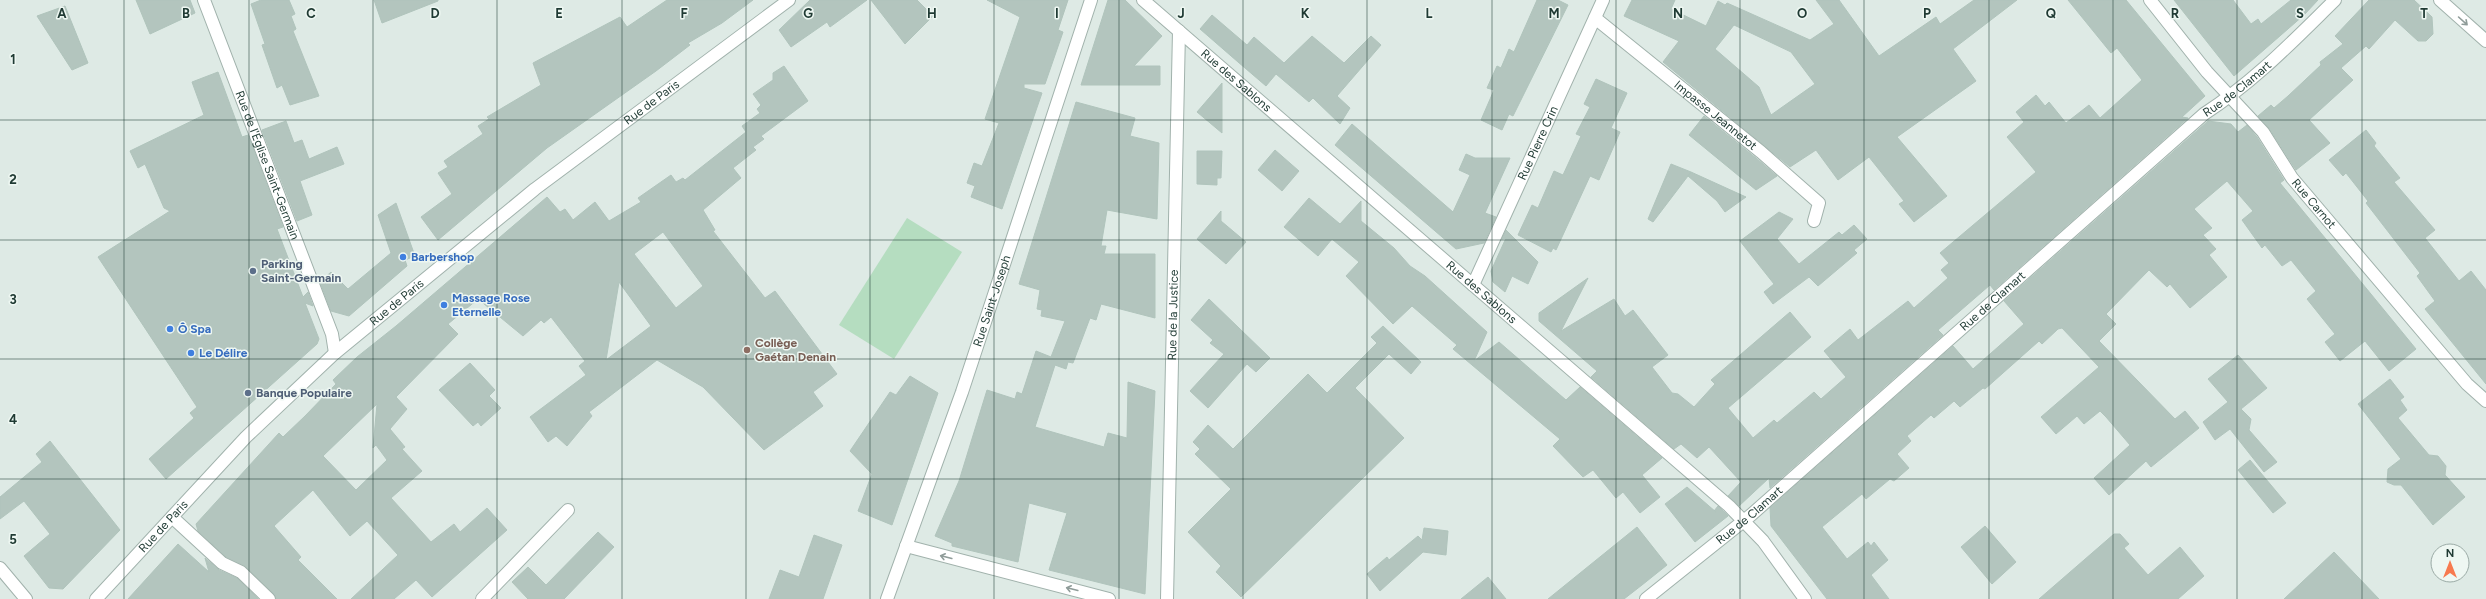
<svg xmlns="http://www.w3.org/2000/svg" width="2486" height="599" viewBox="0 0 2486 599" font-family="Figtree,sans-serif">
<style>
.green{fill:#b5ddc0}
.building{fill:#b3c5be;stroke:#b0c4bc;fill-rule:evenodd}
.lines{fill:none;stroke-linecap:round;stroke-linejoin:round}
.minor-casing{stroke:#a1b2ac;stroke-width:14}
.minor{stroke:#fff;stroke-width:12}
.oneway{stroke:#8f9c99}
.grid{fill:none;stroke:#1f3a33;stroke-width:1;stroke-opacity:0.55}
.shop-dot{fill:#3f7fe0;stroke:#eef7f2;stroke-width:1.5}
.service-dot{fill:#5c6f8a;stroke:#eef7f2;stroke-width:1.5}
.education-dot{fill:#8d6e63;stroke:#eef7f2;stroke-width:1.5}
.labels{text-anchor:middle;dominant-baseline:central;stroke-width:3;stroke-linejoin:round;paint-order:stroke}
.street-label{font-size:12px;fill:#1f3a33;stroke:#eef7f2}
.shop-label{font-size:12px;font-weight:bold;fill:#366cbe;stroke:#eef7f2;text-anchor:start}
.service-label{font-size:12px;font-weight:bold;fill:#4e5e75;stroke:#eef7f2;text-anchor:start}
.education-label{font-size:12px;font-weight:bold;fill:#785e54;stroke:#eef7f2;text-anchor:start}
.grid-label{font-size:13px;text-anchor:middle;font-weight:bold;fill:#1f3a33;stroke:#eef7f2;stroke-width:3;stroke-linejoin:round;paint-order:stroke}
</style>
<rect width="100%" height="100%" fill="#deeae5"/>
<path class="green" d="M907,218l55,34 -68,107 -55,-34z"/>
<path class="building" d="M136,0h54l5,13 -45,21z
M261,0h28l6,14 -4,2 5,13 -3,2 26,65 -29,9 -8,-20 -5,3 -15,-43 3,-1 -14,-40z
M374,0h64v1l-56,22z
M667,0h86l-31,23 -34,20 2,2 -34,26 -109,77 -109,92 -17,-23 31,-23 -14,-21 10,-6 -4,-6 39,-27 -5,-8 11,-7 -2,-2 54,-32 -8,-22 87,-46 7,10z
M810,0h57l-37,27 -3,-5 -36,25 -12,-17z
M871,0h46l16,16 -28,28z
M987,0h81l-10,30 5,2 -18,52h-21v4l18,5 -40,116 -31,-12 4,-11 -8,-3 7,-20 8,3 17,-43 -14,-4 35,-102z
M1108,0h17l37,36 -28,30h26v19h-79z
M1537,0h21l10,5 -55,111 -4,-2 -7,16 -21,-10 13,-30 -7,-2 10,-22 4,2 8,-19 5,3z
M1632,0h43l-4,9 35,17 12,-25 7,4 2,-2 83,37 24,-16 -18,-24h23l40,56 57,-39 4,7 34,-24h43l-64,49 23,32 -79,56 50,59 -33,26 -15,-18 5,-3 -35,-44 -31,23 -22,-30 -26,17 -127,-105 16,-21 -55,-25zM1734,25l57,27 24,32 -44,31 -12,-28 -44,-38z
M2068,0h58l79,96 -23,21 6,1 -194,172 -4,-5 -52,45 5,5 -173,153 -1,-10 -30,28 -11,-10 13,-14 -32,-35 -12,11 -16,-14 -7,5 -83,-72 6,-6 -58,-50v-8l49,-35 -27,53 53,-32 11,17 8,-6 35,45 -16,12 20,26 6,1 16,13 21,-23 -4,-4 79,-68 21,25 -83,71 25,30 21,-18 3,3 37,-31 7,7 25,-22 -22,-26 26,-22 8,11 50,-39 6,7 34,-30 -7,-8 8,-7 -9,-10 96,-81 -29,-35 17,-15 -8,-10 20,-17 9,11 4,-4 17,21 23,-18 11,13 42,-38 -25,-32 -6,5z
M2174,0h59l18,24 7,-5 3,5 30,-24h27l-14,15 -70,61z
M2369,0h45l18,17 1,17 -7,7h-8l-23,-21 -26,29 -3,-3 -25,22 12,12 -44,40 21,23 -34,27 -27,-42 -11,-12 13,-11 3,3 14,-12 33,-31 -1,-3 23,-18 -8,-8z
M65,6l23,57 -16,7 -35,-54z
M1212,15l35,30 7,-8 30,26 28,-27 32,27 27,-27 10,9 -44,51 13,12 -10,16 -27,-26 -4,4 -33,-28 -10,12 -28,-24 -38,-33z
M784,66l24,35 -47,35 3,3 -11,8 3,3 -23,18 8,10 -38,32 12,20 -2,1 52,67 10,-7 62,83 -24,18 10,14 -59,44 -61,-63 -46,-27 -68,52 3,4 -25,30 -11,-10 -8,6 -18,-25 56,-42 -7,-9 6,-5 -34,-44 -7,6 -3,-3 -18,16 -45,-37 -30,25 10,10 -62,63 11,12 -17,20 15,18 -3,2 20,22 -31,27 40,44 23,-18 6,8 27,-24 20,22 -75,67 -16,-17 -22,19h-43l47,-44 -31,-34 -17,15 -37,-46 -39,36 27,31 -3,3 39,39h-61l-2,-5 -28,-27 -20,-10 -28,-26 -2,-7 83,-91 4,4 22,-21 31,-32 -3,-4 24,-23 39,-31 151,-129 13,15 5,-3 8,11 22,-18 14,19 32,-19 -3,-4 33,-23 5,7 7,-4 2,2 61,-48 -4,-6 18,-13 -3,-4 4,-4 -8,-11 20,-14v-7zM663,232l40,54 -27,22 -42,-54zM619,282l32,44 -45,34zM377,404l-4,44 3,-3 11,15 -31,30 -33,-34z
M218,72l24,65 6,-2 35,92 -6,2 26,68 5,-5 5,14 -8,-3 14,36 -2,5 -151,135 -17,-20 45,-41 -4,-5 7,-6 -99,-150 72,-46 -6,-3 -19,-44 -7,4 -8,-17 74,-36 -12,-33z
M1596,79l31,14 -16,35 9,4 -21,48 -9,-4 -34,74 -3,-2 -2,4 -33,-17 14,-30 6,3 16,-37 9,4 18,-39 -5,-2 14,-27 -6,-3z
M1222,83v50l-25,-21z
M1076,102l59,16 -5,18 29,7 -2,76 -50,-9 -6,36h5l-2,8h51v64l-54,-14 -5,16 -6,-2 -17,45 -5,-1 -2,7 -11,-4 -20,62 69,20 4,-14 19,5 1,-56 27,9 -10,203 -96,-24 18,-57 -38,-10 -11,59 -66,-16v-3l-17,-7 24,-55 28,-91 28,9 2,-7 5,2 14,-43 15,6 14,-36 -24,-5 1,-6 -5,-1 3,-19 -21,-6z
M1704,116l52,42 21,18 -21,14 -67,-55z
M286,121l8,22 8,-3 7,19 28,-12 7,17 -44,17 12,34 -15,6 -35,-91z
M2208,121l23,3 7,8 9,-7 10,12 27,43 -4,3 136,166 -27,22 -24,-30 -25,20 -15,-19 10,-8 -28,-35 9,-8 -25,-31 -9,6 -17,-21 -3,3 -20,-28 11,-9 -26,-30 -33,28 18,19 -9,7 13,14 -7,6 18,22 -37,31 -20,-24 -3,3 -18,-17 -43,44 10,10 -17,17 76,78 10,-8 14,17 -48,39 -5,-6 -37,34 -15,-17 36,-33 -24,-28 -6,-6 -16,13 -7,-8 -21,18 -15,-17 58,-50 -37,-39 -4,1 -16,15 -3,-3 -54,48 -2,-1 -23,19 -6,-6 -20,17 -3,-3 -24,21 4,5 -14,13 12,14 -15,13 -4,-2 -24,20 -4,-5 -40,33 25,32 21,-17 3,4 3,-4 14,18 -17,15 18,24h-62l-56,-73 -1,-18 183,-162 20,23 51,-45 -20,-23z
M1352,124l101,88 17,-37 -11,-5 7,-16 9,4h35l-25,55 11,4 -12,26 -28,6 -121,-104z
M2366,130l10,13 -2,3 26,32 -6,4 41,48 -10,8 34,43 12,-10 15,19v94l-61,-75 10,-8 -18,-25 3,-3 -54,-70 2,-2 -22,-28 -3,3 -14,-16z
M1275,150l24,21 -17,20 -24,-21z
M1197,151h25l-1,27h-4v7l-20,-1z
M1671,164l20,8 -38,50 -5,-3z
M1691,172l55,25 -21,15 -8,-11 -29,-25z
M1309,198l31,26 21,-23v20l33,27 16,18 15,10 62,56 -13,29 25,-19 67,58 14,-13 82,71 -20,17 18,22 -20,16 -17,-21 -7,6 -23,-28 -10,7 -30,-31 7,-7 -107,-90 4,-4 -45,-39 -19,18 -47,-48 13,-14 -27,-23 -14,17 -34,-29z
M396,203l19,53 -10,4 2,6 -58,50 -18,-5 -11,-29 11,-10 17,17 43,-36 -13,-38z
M1221,211v10l25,21 -20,22 -29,-25z
M1779,212l14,7 -16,20 22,25 40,-32 3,3 12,-10 13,14 -13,11 3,3 -39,33 -9,-9 -36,27 -9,-12 10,-8 -34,-43z
M1506,230l32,32 -10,22 -16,-8 -7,16 -12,-10 -2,-11 15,-33 -4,1z
M1209,299l61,59 -14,14 -9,-8 -39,44 -18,-17 34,-37 -14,-11 3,-3 -22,-20z
M1383,326l38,36 -10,12 -22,-20 -34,34 49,50 -163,159 -25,-25 5,-6 -33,-34 43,-43 -36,-35 5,-5 -7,-7 15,-17 25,24 75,-75 19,19 50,-50 -6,-6z
M2238,355l29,33 -26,21 10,10 -2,11 28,32 -13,10 -34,-43 -15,11 -12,-18 25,-20 -20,-23z
M470,363l25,27 -6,6 12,12 -20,18 -3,-4 -5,4 -34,-36z
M910,376l28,17 -46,132 -34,-14 14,-37 -22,-23 40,-59 6,3z
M2390,379l14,18 -4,3 7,10 -9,8 31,37 9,1 8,10 -1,9 20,22 -32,28 -32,-40h-7l-7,-3 1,-13 13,-10 -43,-55z
M50,441l70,89 -57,59 -14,-1 -25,-32 26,-22 -26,-33 -24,18v-22l42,-35 -6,-8z
M2250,460l36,43 -13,10 -35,-43z
M1687,487l29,25 -2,-1 4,-5 10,10 -33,26 -30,-38z
M1985,526l31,36 -24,22 -31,-37z
M1637,527l30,38 -25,20 -18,14h-76z
M1424,528l24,3 -2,24 -23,-3 -43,39 -13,-17 20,-17 2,3 29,-24 4,4z
M598,532l16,15 -50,52h-36l-16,-17 16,-15 18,18z
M2114,534h6l9,10 -5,4 24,27 32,-28 24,29 -26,23h-139z
M814,535l28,10 -19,54h-54l11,-29 19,7z
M178,544l31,28 -4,-14 14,12 18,8 21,21h-130z
M2334,552l45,47h-95z
M1488,577l18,22h-45z"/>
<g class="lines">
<g class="minor-casing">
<g id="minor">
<path id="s1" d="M204,0l128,334 3,19"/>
<path id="s2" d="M1143,0l586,506 34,35 42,58"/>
<path id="s3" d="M2150,0l57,72 56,60 29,46 175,206 19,17"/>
<path d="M2440,0l46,41"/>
<path id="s4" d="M1595,18l166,134 58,51 -5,18"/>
<path id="s5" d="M1473,285l130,-285"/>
<path d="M172,517l50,46 19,9 28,27"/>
<path d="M906,546l203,53"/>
<path d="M0,568l26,31"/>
<path id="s6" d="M96,599l150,-162 89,-84 200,-164 254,-189"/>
<path d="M482,599l86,-89"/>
<path id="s7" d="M887,599l75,-207 129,-392"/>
<path id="s8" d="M1167,599l12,-568"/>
<path id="s9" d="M1646,599l105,-84 453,-401c50,-32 89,-73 131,-114"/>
</g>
</g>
<use href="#minor" class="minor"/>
</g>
<defs><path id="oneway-shaft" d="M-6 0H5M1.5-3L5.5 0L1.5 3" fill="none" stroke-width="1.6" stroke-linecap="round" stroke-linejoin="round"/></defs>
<g class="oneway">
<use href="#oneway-shaft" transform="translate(2463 21) rotate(42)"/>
<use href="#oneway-shaft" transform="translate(946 557) rotate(-166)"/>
<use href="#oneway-shaft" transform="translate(1072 589) rotate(-166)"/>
</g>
<path class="grid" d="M124,0v599M249,0v599M373,0v599M497,0v599M622,0v599M746,0v599M870,0v599M994,0v599M1119,0v599M1243,0v599M1367,0v599M1492,0v599M1616,0v599M1740,0v599M1864,0v599M1989,0v599M2113,0v599M2237,0v599M2362,0v599M0,120h2486M0,240h2486M0,359h2486M0,479h2486"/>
<g class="shop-dot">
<circle cx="403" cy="257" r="4"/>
<circle cx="444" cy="305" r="4"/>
<circle cx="170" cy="329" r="4"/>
<circle cx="191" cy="353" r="4"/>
</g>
<g class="service-dot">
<circle cx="253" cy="271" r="4"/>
<circle cx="248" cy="393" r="4"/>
</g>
<circle class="education-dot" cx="747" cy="350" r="4"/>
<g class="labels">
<g class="street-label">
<text stroke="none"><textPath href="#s2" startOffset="123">Rue des Sablons</textPath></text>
<text stroke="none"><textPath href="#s9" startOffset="781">Rue de Clamart</textPath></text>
<text stroke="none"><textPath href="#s6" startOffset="747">Rue de Paris</textPath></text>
<text stroke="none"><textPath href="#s4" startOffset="155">Impasse Jeannetot</textPath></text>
<text stroke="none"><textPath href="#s5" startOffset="156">Rue Pierre Crin</textPath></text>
<text stroke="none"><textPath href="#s1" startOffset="177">Rue de l'Église Saint-Germain</textPath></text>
<text stroke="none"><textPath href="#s3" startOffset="262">Rue Carnot</textPath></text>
<text stroke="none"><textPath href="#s2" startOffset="447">Rue des Sablons</textPath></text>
<text stroke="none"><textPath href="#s7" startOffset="316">Rue Saint-Joseph</textPath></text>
<text stroke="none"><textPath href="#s6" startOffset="423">Rue de Paris</textPath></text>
<text stroke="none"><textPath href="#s9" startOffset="457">Rue de Clamart</textPath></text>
<text stroke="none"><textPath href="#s8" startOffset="284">Rue de la Justice</textPath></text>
<text stroke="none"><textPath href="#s9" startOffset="133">Rue de Clamart</textPath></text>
<text stroke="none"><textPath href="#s6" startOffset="99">Rue de Paris</textPath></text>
</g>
<g class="shop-label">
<text x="411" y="257">Barbershop</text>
<text x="452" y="298">Massage Rose<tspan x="452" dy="14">Eternelle</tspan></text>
<text x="178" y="329">Ô Spa</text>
<text x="199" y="353">Le Délire</text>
</g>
<g class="service-label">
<text x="261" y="264">Parking<tspan x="261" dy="14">Saint-Germain</tspan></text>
<text x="256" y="393">Banque Populaire</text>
</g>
<g class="education-label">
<text x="755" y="343">Collège<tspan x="755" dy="14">Gaétan Denain</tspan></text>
</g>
</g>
<g class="grid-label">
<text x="62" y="18">A</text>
<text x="186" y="18">B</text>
<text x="311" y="18">C</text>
<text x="435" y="18">D</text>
<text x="559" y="18">E</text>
<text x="684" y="18">F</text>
<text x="808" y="18">G</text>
<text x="932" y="18">H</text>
<text x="1057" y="18">I</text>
<text x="1181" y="18">J</text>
<text x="1305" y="18">K</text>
<text x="1429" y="18">L</text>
<text x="1554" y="18">M</text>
<text x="1678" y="18">N</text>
<text x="1802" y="18">O</text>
<text x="1927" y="18">P</text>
<text x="2051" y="18">Q</text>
<text x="2175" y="18">R</text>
<text x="2300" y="18">S</text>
<text x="2424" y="18">T</text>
<text x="13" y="64">1</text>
<text x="13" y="184">2</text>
<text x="13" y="304">3</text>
<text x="13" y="424">4</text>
<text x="13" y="544">5</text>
</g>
<g transform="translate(2450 563)"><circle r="19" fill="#eef7f2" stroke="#9baba6"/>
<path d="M0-3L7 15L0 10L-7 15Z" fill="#f77a4f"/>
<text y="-6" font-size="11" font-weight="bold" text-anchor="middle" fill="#1f3a33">N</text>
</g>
</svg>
